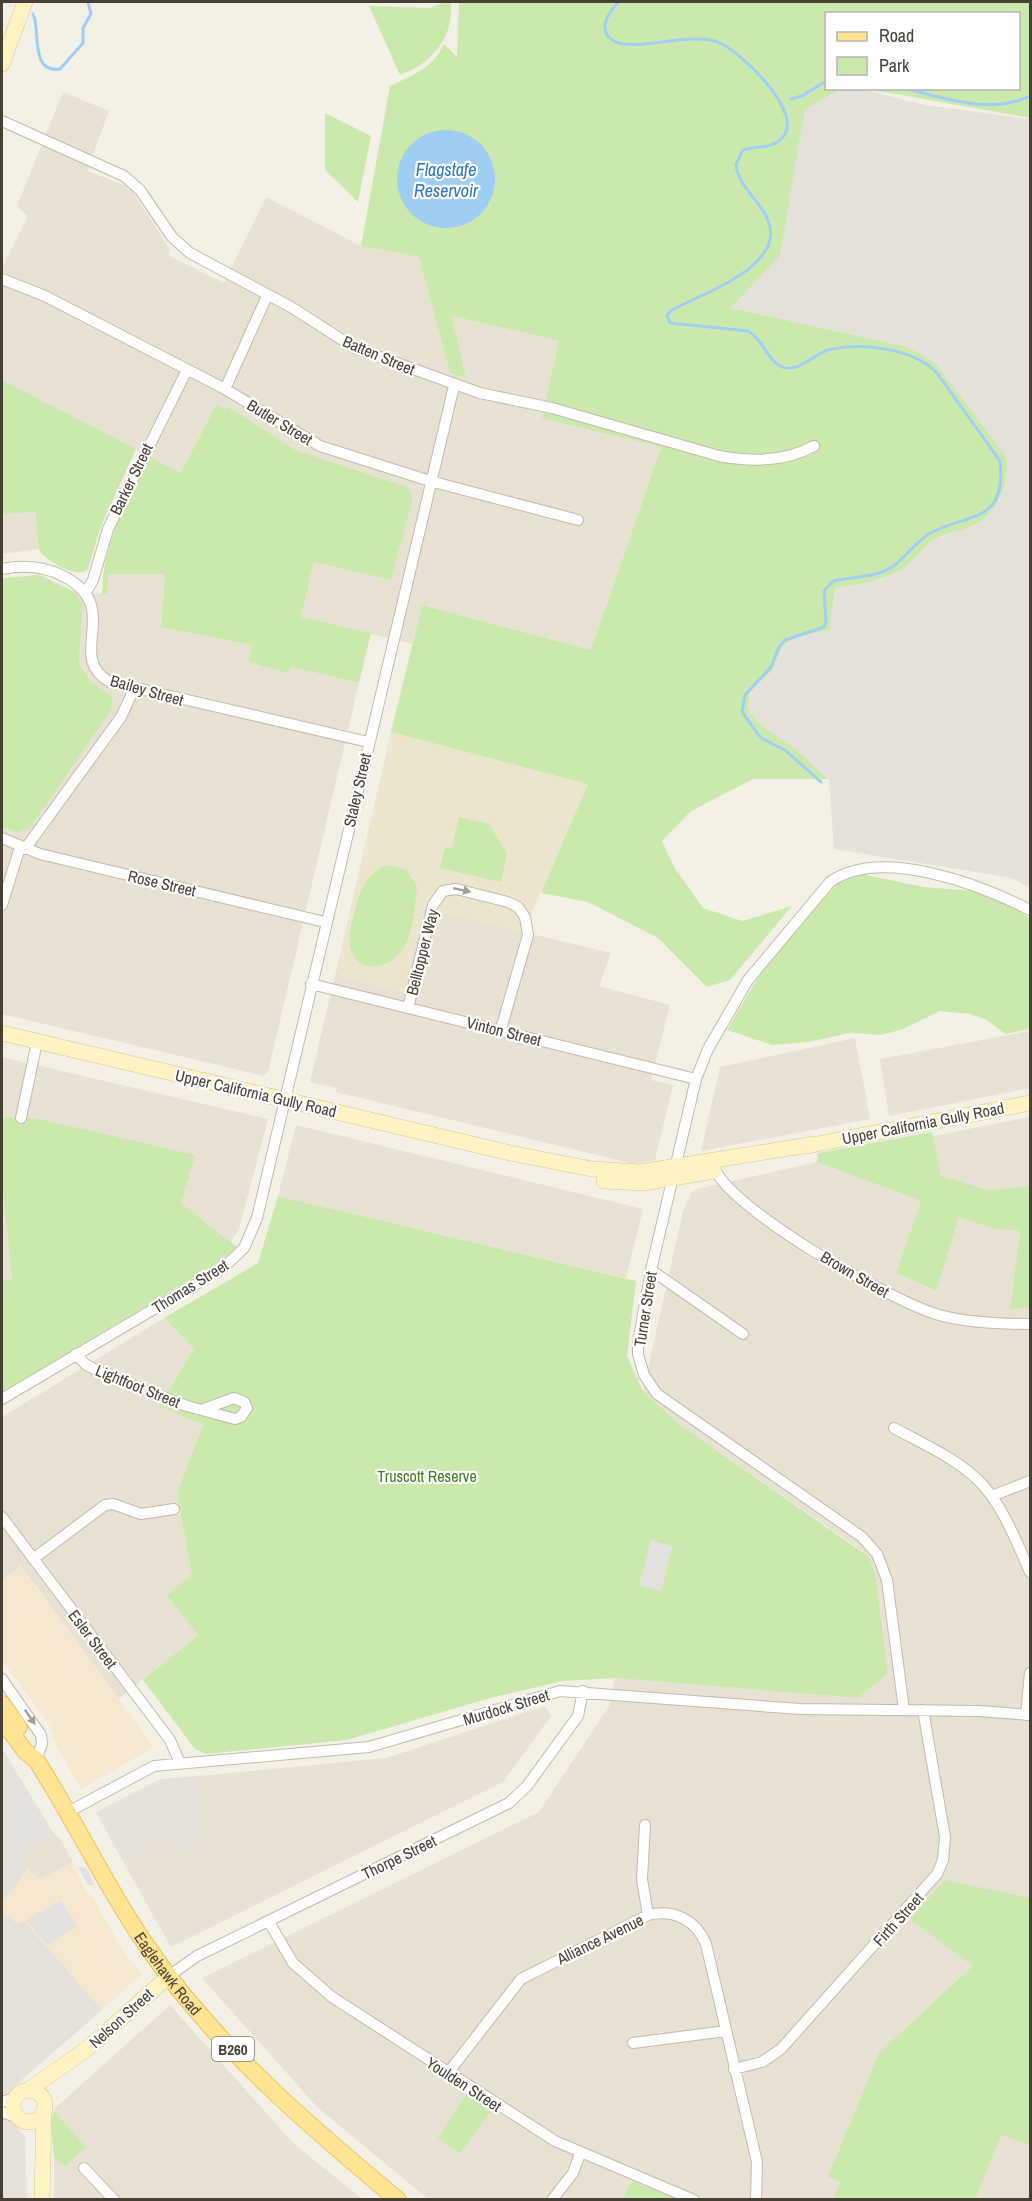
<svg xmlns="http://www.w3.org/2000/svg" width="1032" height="2201" viewBox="0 0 1032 2201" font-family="'Archivo Narrow',sans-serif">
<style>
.residential{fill:#e8e2d4}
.commercial{fill:#f6e7d0}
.industrial{fill:#e5e1db}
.education{fill:#ede6cf}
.green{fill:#cce9ad}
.parking{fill:#e4e2de}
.water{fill:#a0cef2}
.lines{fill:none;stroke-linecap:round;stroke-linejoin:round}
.stream{stroke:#a0cef2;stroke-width:3}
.street-casing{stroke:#c2bbab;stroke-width:12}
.secondary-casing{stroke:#d5c594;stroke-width:16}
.primary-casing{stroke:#e7c360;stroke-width:18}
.street{stroke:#fff;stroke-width:10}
.secondary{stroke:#fff3c4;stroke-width:15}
.primary{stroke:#ffe493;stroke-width:16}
.oneway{fill:#a2a09a}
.labels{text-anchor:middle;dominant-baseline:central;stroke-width:4.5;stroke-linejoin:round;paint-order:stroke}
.shield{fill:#fff;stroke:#7e7972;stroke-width:1.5}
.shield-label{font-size:15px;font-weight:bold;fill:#464035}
.street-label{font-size:16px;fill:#464035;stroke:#fff}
.park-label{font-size:16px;fill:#437a26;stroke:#fff}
.water-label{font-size:18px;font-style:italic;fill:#2b76b5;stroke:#fff}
</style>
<rect width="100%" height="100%" fill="#f3f0e6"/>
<path class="residential" d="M63,92l46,19 -22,60 43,16 40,63 -2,5 56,28 42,-86 95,49 58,11 31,116 16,5 -14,-62 107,25 53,93 49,12 -70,204 -169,-45 -10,39 -111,-27 13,-55 94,-75 -112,-37 -69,-43 -46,66 -179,-93v-112l26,-52 -11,-10z
M35,511l4,38 -37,5v-40z
M107,574h58l-4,53 91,18 -4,17 40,11 3,-6 68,16 -91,389 -4,4 -262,-62v-186l7,3 104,-134 -22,-15 -12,-18 4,-61 -8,-11 32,2z
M424,908l187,45 -12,33 71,19 -19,75 22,5 -18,75 -21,4 -298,-72 1,-4 -27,-6 26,-111 4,5 58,15 5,-1z
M1030,1031v57l-141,28 -9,-57z
M855,1038l15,81 -169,32 19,-84z
M2,1057l266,62 -29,110 -8,13 -50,-39 13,-48 -190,-38 -2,5z
M1030,1117v69l-42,4 -48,-14 -7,-40z
M296,1125l347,84 -17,69 -348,-82z
M817,1162l104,39 -25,72 39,18 24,-75 36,13 25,2 -10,77h20v891l-354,1 -45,-19 -8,18h-195l-111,-92 -115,-129 337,-166 70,-106 6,-28 242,20 31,-24 -13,-102 -2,-7 -12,-15 -182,-126 -36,-33 40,-180 8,-18 6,-4z
M2,1182l10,99h-10z
M164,1318l30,31 -24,38 33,36 -26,70 15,82 6,60 -79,64 -98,-133 -19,15v-164z
M545,1706l6,10 -48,66 -332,165 -46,-82 49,-27 28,9 -4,-71 188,-18z
M54,1834l6,5 13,23 -34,18 -12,-12 -3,-17z
M170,2005l123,138 69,56h-308v-41l32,-11 -33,-37z"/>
<path class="commercial" d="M20,1566l133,180 -2,3 -70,40 -24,-43 -9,-23 -46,-63v-79z
M73,1862l13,29 7,7 33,58 16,18 -40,36 -78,-89 -5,3 -17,-12v-12l9,-8 16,-24 12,12z"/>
<path class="industrial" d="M841,89h20l64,16 105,14v769l-18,-10 -178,-29 -5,-70 -18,-11 -16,-19 -35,-22 -12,-17 2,-18 23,-22 9,-23 13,-10 35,-7 5,-42 48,-9 22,-13 28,-26 43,-16 24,-25 5,-18 2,-19 -90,-110 -14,-6 -172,-38 49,-52 25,-148z
M2,1748l52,86 -30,17 3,17 -16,24 -9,8z
M198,1776l4,71 -18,10 -11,-19 -48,27 -29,-53 65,-33z
M2,1912l16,12 6,-3 78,89 -93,81 9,38 7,8 2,62h-25z"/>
<path class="education" d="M391,732l198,52 -66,148 -99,-24 -19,79 -7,4 -59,-15 -3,-5z"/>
<path class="green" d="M445,2h6c3,36 -19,61 -51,73l-31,-69 61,2z
M459,2h571v116l-163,-29 151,-1v-74h-192v74l15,1 -36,20 -25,147 -49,52 172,38 14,6 18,11 70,92c8,24 -8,59 -31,70 -13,6 -27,8 -39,14 -12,7 -19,20 -30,28 -21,14 -45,17 -70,21l-5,42 -35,7 -13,10 -9,23 -23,22 -2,18c14,20 27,24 46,38 12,10 21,22 35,31h-76l-62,32 -29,30 12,26 29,41 39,13 50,-15 -62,74 -23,7 -49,-49 -70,-36 -47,-9 47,-109 -197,-52 31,-127 169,45 70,-203 -119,-29 17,-77 -107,-25 14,62 -16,-5 -31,-116 -58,-11 29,-160c23,-11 43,-18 54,-42l13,13z
M325,113l46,23 -13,66 -33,-32z
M2,380l134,69 -35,77 -13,43c-11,10 -36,-6 -46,-15l-3,-5 -4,-37 -33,2z
M216,405l9,5 2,-4 69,44 112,37 5,10 -22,83 -77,-18 -13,55 70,16 -12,50 -68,-16 -3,6 -40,-11 4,-17 -91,-18 4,-53h-57l-1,20h-5c1,-51 24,-93 48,-137l31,16z
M40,575l35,17 8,11 -4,61 12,18 22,15 -2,13 -81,118 -13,4 -15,-4v-250z
M459,817l30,7 18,29 -6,29 -61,-14 5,-21 7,1z
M388,865l18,4 11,17c-2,20 -3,45 -14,63 -12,19 -45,28 -53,-1 -3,-15 4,-32 7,-46 6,-17 13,-31 31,-37z
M861,874l62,13 53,4 31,12 21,14 2,2v110l-25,5 -18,-14 -17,-6 -30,-3 -37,18 -21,6 -32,-2 -42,9 -36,3 -45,-15 36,-61 50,-59 27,-29z
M4,1117l35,2 156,36 -14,48 56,44 -19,16 -216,130v-112l10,-1 -10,-98v-60z
M932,1132l9,44 47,14 42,-4v122l-20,1 10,-78 -25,-2 -36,-12 -23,74 -40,-18 25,-72 -104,-39 1,-9z
M278,1196l358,85 -9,75 16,35 36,33 190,133 6,15 13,102 -31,24 -242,-20 -52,3 -73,17 -143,42 -141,14 -11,-5 -52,-69 55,-45 -31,-40 25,-20 -15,-82 26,-69 -44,-18 35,-57 -30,-31 94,-55z
M945,1880l85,18v247l-29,-10 -26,64h-142l8,-17 -13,-5 51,-124 94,-87 -63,-47z
M468,2092l25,16 -33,46 -22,-16z
M54,2111l32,36 -21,19 -11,-8 -3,-37z
M631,2181l45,18h-53z"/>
<path class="parking" d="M651,1540l22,6 -12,45 -22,-6z
M2,1761l4,8 6,-3 35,60 -6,4 5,9 -16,9 -4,-7 -10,15 5,4 -9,16 -6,-4 -4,7z
M78,1867l9,1 7,17h-6z
M61,1900l16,27 -30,18 -21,-25z"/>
<path class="water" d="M397 179a49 49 0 1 1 98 0a49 49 0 1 1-98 0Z"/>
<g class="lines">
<path class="stream" d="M619,2c-10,9 -22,27 -7,38 19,14 79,-10 108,3 22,10 86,71 62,95 -10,11 -26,8 -39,12l-7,14c2,23 23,35 32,56 19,47 -68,74 -96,90l-5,5 3,8 78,8c16,8 20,34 38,37 15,2 29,-14 42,-18 34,-8 85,-2 109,23l63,88c7,65 -34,51 -71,73 -13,8 -22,21 -34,31 -18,13 -41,11 -62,16l-9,10 2,29 -2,7 -39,13 -6,7 -8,20 -26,28 -3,17 19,26 24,12 36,32
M33,14c8,15 -4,60 27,55l23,-26v-15l8,-14 -3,-12
M903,88c41,10 87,27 127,8
M791,99l11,-3 24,-15"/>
<g class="street-casing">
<path id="street" d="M2,121l122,55 16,14 32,47 18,16 101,54 64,41 125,45 72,15 167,48c32,6 66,6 95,-10
M2,279l43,17 180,93 95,57 110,35 148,39
M225,389l42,-93
M2,569c21,-4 43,-3 63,8 59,32 -1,79 45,105l258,60
M86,592l7,-12 15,-51 79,-159
M2,838l38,16 285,68
M25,849l96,-132 13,-28
M2,905l18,-58
M311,984l385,95
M408,1008l25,-103 10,-14 13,-2 52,13 10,5 7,10 3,18 -27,94
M21,1118l16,-76
M713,1165c13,43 180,137 226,150 29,8 61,9 91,9
M651,1270l92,64
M76,1354l9,10 22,12 80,30 48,13 6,-2 6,-9 -3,-6 -10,-4 -30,11
M2,1399l221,-131 21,-20 13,-30 197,-832
M894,1428c29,16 64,31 87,55 22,23 36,60 49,89
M992,1496l38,-15
M2,1517l168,223 10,23
M33,1559l72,-54 8,-1 28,10 33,-5
M2,1679l39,56 1,9 -6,16
M904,1710l-17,-130 -10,-26 -15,-17 -205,-143 -13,-19 -6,-21v-11l13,-73 45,-191 12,-30 40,-69 82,-98c51,-36 151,3 200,28
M1026,1715l4,-42
M68,1812l86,-46 215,-19 191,-56 240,18 179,2 51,4
M645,1825l-3,54 6,36
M269,1922l24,41 39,34 223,144 139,59
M169,1976l28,-20 312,-153 18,-17 51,-70 5,-25
M633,2043l93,-12
M734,2069l28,-7 19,-13 156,-175 6,-14 2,-23 -22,-127
M448,2073l73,-94 127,-64c26,-6 48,5 58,29l51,218 -1,38
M2,2102l13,-4
M2,2112l17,6
M84,2168l30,32
M552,2200l21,-27 7,-19"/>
</g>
<g class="secondary-casing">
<path id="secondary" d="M2,64l23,-62
M2,1033l508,120 82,16 48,3 175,-28
M807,1146l223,-43
M604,1181l40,2 70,-12
M13 2106a16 16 0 1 1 32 0a16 16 0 1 1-32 0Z
M27,2091l61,-43 81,-72
M42,2200l2,-89"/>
</g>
<g class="primary-casing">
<g id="primary">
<path d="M2,1704l17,23"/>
<path id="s1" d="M2,1720l23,31 11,9c40,62 72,131 115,192 67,96 157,173 247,248"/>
</g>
</g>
<use href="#street" class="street"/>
<use href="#secondary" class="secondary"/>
<use href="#primary" class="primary"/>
</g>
<defs><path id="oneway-solid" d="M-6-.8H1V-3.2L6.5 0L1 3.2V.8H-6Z" transform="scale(1.5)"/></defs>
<g class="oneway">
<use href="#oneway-solid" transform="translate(462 890) rotate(12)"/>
<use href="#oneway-solid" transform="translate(30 1717) rotate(55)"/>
</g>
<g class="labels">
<rect class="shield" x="212" y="2037" width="42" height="24" rx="4.5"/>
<g class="shield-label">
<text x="233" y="2049">B260</text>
</g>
<g class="street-label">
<text transform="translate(379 355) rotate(23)">Batten Street</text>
<text transform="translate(280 422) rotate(31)">Butler Street</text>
<text transform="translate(131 479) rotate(-64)">Barker Street</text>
<text transform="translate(147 690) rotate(16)">Bailey Street</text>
<text transform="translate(357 790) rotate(-77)">Staley Street</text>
<text transform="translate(162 883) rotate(13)">Rose Street</text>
<text transform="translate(422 952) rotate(-76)">Belltopper Way</text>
<text transform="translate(504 1031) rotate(14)">Vinton Street</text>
<text transform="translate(256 1093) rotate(13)">Upper California Gully Road</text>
<text transform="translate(923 1123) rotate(-11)">Upper California Gully Road</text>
<text transform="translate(855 1274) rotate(30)">Brown Street</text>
<text transform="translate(190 1286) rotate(-32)">Thomas Street</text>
<text transform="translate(645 1309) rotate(-81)">Turner Street</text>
<text transform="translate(138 1386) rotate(22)">Lightfoot Street</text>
<text transform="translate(93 1639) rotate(53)">Esler Street</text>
<text transform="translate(506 1707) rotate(-17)">Murdock Street</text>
<text transform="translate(399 1857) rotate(-26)">Thorpe Street</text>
<text transform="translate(898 1919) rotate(-48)">Firth Street</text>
<text transform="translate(600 1939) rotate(-26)">Alliance Avenue</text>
<text stroke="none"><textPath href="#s1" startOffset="304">Eaglehawk Road</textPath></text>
<text transform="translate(121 2018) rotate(-42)">Nelson Street</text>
<text transform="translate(464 2084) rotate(33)">Youlden Street</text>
</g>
<g class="park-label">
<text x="427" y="1476">Truscott Reserve</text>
</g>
<g class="water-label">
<text x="446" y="169">Flagstafe<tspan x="446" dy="21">Reservoir</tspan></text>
</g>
</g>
<rect width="1032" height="2201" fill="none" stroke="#464035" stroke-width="6"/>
<rect x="825" y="12" width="195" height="78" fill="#ffffff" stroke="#b5b3ae" stroke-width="1.5"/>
<rect x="837" y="32" width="30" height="9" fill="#ffe493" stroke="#b5b3ae" stroke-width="1.5"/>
<text x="879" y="42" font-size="18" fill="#464035">Road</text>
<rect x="837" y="57" width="30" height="18" fill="#cce9ad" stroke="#b5b3ae" stroke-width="1.5"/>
<text x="879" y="72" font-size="18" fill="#464035">Park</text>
</svg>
